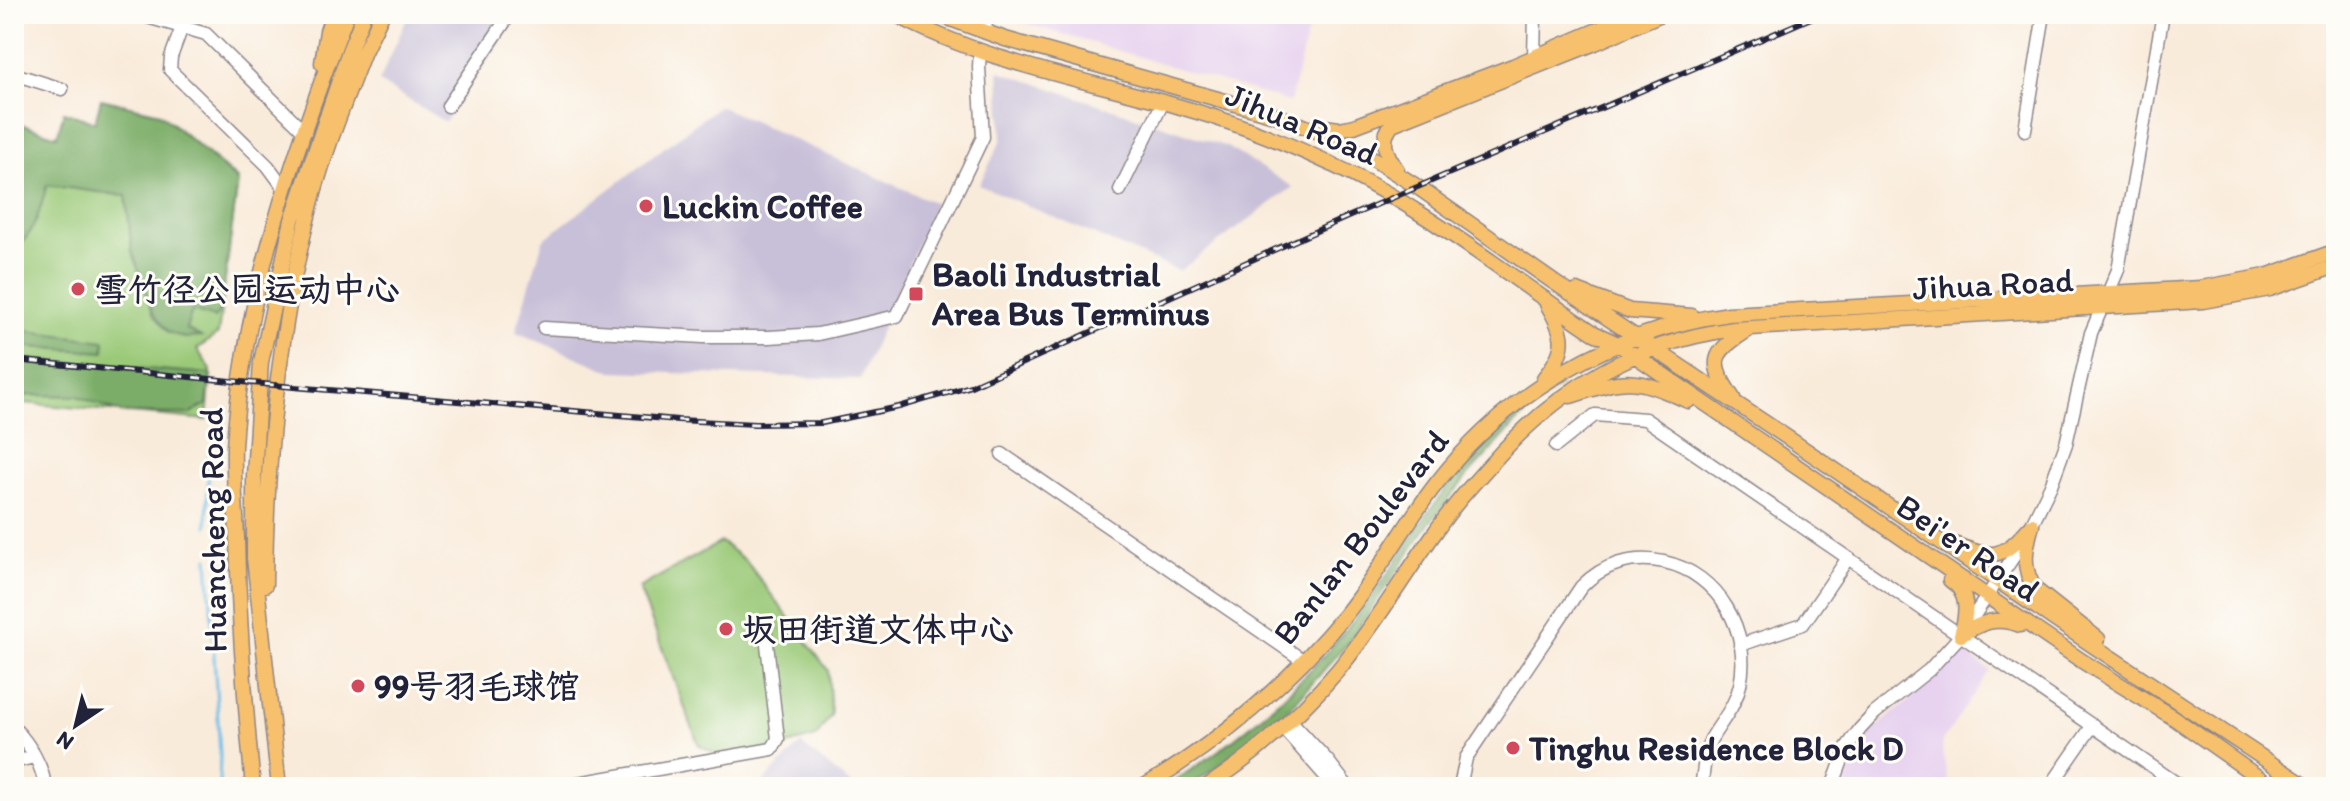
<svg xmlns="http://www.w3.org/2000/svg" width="2350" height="801" viewBox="0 0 2350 801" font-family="Itim,'LXGW WenKai TC',sans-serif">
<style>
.built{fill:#e7d2ef}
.industrial{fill:#c8bfd8}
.green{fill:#9ac977;stroke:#5e7659;stroke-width:2}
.forest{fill:#7bad68;stroke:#4e6852;stroke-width:2}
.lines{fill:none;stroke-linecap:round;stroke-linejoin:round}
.stream{stroke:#6ebfe9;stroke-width:3}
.minor-casing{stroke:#8e868a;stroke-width:15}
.major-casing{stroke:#8e868a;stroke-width:17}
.minor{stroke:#fff;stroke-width:12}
.major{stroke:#f7c06c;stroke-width:14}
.rail-casing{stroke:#22223b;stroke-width:6}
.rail{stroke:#fdfcf7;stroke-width:3;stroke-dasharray:9;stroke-linecap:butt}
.poi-dot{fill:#d1495b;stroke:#fdfcf7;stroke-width:3}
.labels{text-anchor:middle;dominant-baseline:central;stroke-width:6;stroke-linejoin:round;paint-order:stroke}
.street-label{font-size:34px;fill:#22223b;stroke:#fdfcf7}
.poi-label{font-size:34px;font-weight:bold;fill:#22223b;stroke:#fdfcf7;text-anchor:start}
</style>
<rect width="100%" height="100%" fill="#fdfcf7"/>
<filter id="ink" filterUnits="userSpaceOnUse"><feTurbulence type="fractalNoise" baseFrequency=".0125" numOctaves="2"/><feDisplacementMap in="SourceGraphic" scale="16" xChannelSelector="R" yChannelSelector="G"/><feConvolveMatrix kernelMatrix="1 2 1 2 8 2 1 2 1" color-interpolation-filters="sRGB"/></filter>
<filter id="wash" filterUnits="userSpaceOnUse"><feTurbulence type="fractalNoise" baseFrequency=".006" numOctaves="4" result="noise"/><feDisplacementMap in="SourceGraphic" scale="32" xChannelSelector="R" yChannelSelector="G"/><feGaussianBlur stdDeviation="1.8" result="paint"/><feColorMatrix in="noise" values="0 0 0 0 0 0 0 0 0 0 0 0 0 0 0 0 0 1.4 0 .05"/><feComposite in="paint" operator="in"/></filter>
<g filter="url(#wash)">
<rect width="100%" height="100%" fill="#f9ebda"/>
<path class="built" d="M1006,14h306l-22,88 -278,-83z
M1963,652l27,18 -49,73 8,44h-104l13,-34 11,-17 14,-14 54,-44z"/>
<path class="industrial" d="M409,14h110l-74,108 -66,-40z
M999,71l228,76 66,40 -114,84 -200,-86 23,-46z
M719,106l216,97 -75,176 -250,-8 -94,-39 27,-92z
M801,744l53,43h-96z"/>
<path class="green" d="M161,114l77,66 -20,154 -21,15 14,21 -4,50 -193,-18v-266h35z
M721,542l25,19 82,109 3,45 -15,22 -86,24 -31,-16 -60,-157z"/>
<path class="forest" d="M101,99l59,14 78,68 -17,129 -7,8 -22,-7 -6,18 15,8 -17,1 -16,-6 -15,-19 -21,-62 -6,-55 -79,-11c-7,24 -11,49 -33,64v-127l43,14 7,-24 31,10z
M14,329l91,12 -1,11 -90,-6z
M14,359l197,15 -4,30 -18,10 -68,-1 -44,-17 -49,-1 -14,7z
M1561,384l-43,37 -49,53 -39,48 -82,121 -55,62 -62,53 -43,29h-24c73,-44 138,-102 191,-168 28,-34 50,-73 76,-110 35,-50 80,-91 130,-125z"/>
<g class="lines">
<path class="stream" d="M207,526l2,-74
M208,558l12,196 -1,33"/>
</g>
</g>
<g filter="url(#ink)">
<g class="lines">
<g class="minor-casing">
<path id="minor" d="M137,14l69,20 99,98
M977,14l13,20
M182,27l-11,30 -1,13 98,96 17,23
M1534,57l1,-43
M14,74l48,15
M448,106l62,-92
M2025,130l19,-116
M1120,190l43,-88
M544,328l159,9h66l49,-3 79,-18 86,-179 -4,-70 1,-16
M1556,446l39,-31 50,4 537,368
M1002,454l302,207
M1740,645l63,-21 45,-66
M1290,720l37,40 21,27
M14,728c15,15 29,38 31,59
M1283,728l52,59
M14,762l20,-5
M555,787l217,-38 6,-10 -13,-112
M1460,787l6,-29 115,-171c22,-23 52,-32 83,-25 54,11 88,70 76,123 -5,22 -18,35 -29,54 -7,13 -7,33 -10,48
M1832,787l15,-40 13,-18 15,-16 54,-43 32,-35 61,-91 29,-59 15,-41 25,-111 27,-63 45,-256
M2050,787l43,-62"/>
</g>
<g class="major-casing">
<path id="major" d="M895,14c110,60 240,72 356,116 61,23 119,51 173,86 58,37 113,79 170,117l24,11 464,317 92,57 98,69
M937,14l68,25 273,77 48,19 46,23 44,28 139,97 236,157 304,207 212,140
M359,62l23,-48
M322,63l5,-32 6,-17
M1317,126l22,3 15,-3 159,-60 122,-52
M1397,170c-11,-16 -18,-29 -5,-46l203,-81 66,-29
M1577,291l53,20 62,5
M1544,378c24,-30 22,-42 3,-74
M1571,396c55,-19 65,-19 117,5
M1733,398c-25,-36 -22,-45 15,-68
M2032,525c-7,24 -11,44 4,65l62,49
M1954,544c39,15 47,16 75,-16
M1950,580c20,13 17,34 11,55
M265,585c1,-125 14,-259 46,-381 13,-51 33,-100 52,-150
M1961,635c21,-13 35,-19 59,-10
M253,787c-8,-82 -14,-166 -16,-249 -1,-30 -4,-61 -3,-91 8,-145 61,-299 113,-433
M279,787l-25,-229v-83l7,-113 31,-142 57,-169 15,-37
M1143,787c77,-46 146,-104 203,-173 33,-41 58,-89 90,-130 73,-94 176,-153 293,-170l472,-26 65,-12 70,-25
M1206,787c49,-32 94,-72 132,-117 36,-43 65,-93 98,-139 16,-24 35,-45 54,-66 68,-77 142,-122 244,-136l469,-28 67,-12 66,-23"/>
</g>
<use href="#minor" class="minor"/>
<use href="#major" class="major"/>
<g class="rail-casing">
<path id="rail" d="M14,360l280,27 384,33 77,4 67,-1 77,-16 72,-21 372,-167 477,-205"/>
</g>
<use href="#rail" class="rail"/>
</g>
</g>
<g class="poi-dot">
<circle cx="646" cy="206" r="8"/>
<circle cx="78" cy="289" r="8"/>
<rect x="908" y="286" width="16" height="16" rx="4"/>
<circle cx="726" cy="629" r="8"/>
<circle cx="358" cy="686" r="8"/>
<circle cx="1513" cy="748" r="8"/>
</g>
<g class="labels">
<g class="street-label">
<text transform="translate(1302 124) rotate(23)">Jihua Road</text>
<text transform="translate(1993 284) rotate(-3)">Jihua Road</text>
<text transform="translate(213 530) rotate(-91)">Huancheng Road</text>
<text transform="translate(1361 537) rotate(-52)">Banlan Boulevard</text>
<text transform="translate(1968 548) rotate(34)">Bei'er Road</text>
</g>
<g class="poi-label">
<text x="662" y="206">Luckin Coffee</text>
<text x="932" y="274">Baoli Industrial<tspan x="932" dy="39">Area Bus Terminus</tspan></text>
<text x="94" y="289">雪竹径公园运动中心</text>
<text x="742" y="629">坂田街道文体中心</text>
<text x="374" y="686">99号羽毛球馆</text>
<text x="1529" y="748">Tinghu Residence Block D</text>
</g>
</g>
<rect width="2350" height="801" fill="none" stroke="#fdfcf7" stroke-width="48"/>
<g transform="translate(76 725) rotate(215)" stroke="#fdfcf7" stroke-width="6" paint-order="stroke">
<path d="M0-6L14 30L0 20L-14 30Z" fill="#22223b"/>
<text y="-12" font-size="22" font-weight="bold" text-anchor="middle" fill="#22223b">N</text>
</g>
</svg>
